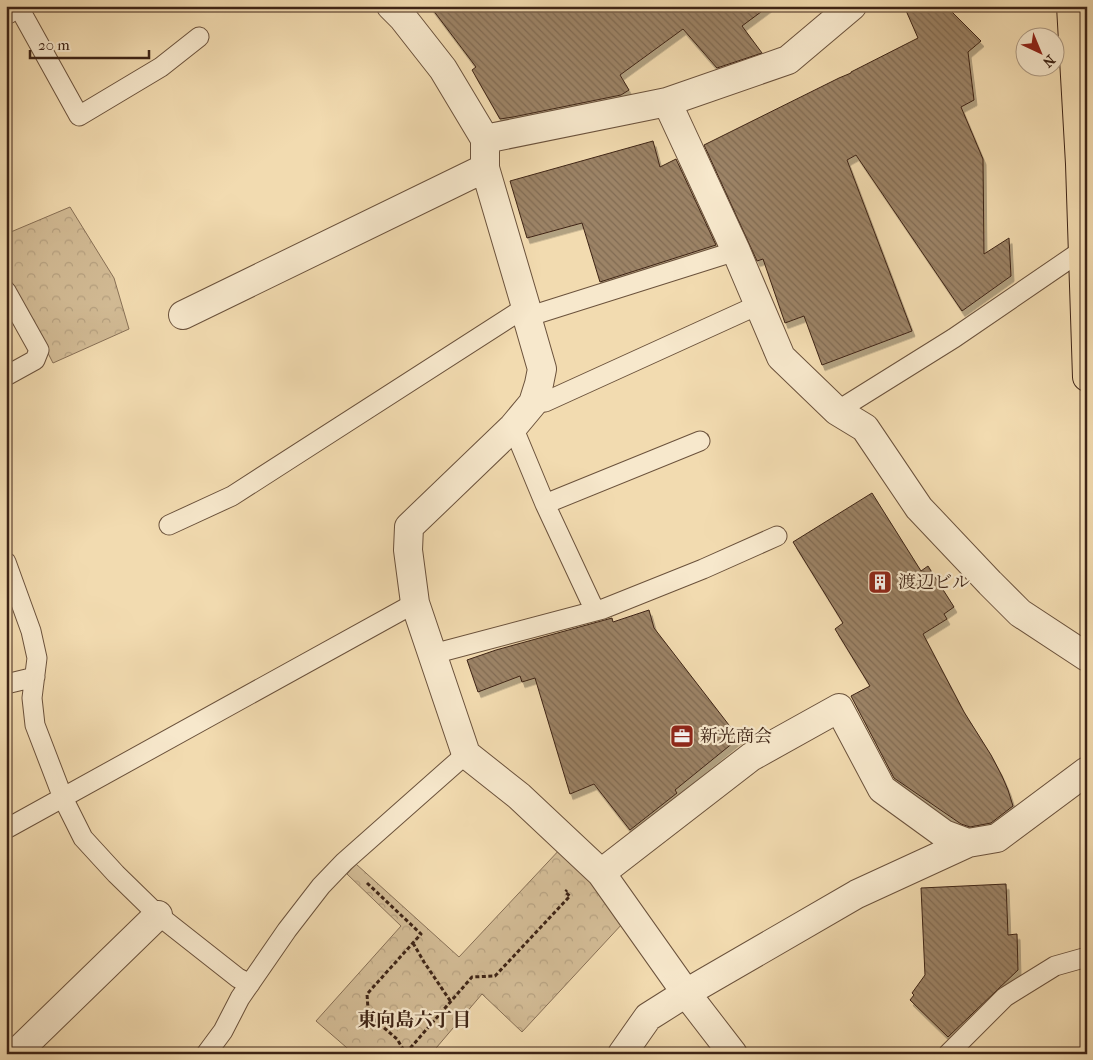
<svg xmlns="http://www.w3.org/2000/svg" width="1093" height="1060" viewBox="0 0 1093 1060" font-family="'IM FELL French Canon','Noto Serif JP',serif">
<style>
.forest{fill:url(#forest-crowns);stroke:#887056}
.building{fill:url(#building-back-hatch);stroke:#3e2416;filter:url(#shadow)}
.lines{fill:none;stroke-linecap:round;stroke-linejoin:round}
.lane-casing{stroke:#6b523c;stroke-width:21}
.street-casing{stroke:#6b523c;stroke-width:30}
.highway-casing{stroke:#3e2416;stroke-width:30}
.path{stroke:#3e2416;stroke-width:3;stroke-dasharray:4 2.5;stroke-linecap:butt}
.lane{stroke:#f7e8cc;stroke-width:19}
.street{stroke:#f7e8cc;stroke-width:28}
.highway{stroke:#f2dbb0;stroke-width:28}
.labels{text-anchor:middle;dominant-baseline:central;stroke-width:4.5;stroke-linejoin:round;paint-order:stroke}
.poi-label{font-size:18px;fill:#3e2416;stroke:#f7e8cc;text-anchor:start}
.neighbourhood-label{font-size:19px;font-weight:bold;fill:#3e2416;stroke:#f7e8cc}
</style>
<defs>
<pattern id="forest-crowns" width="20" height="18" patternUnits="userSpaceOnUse" patternTransform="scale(1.25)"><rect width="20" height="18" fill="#d3bc96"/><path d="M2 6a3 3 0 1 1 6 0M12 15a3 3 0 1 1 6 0" fill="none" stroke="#b6a181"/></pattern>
<pattern id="building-back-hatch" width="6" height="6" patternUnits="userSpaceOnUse" patternTransform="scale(1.25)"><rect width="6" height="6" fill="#9c8366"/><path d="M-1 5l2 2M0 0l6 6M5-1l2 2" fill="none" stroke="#816b53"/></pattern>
<filter id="shadow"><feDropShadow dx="3" dy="5.5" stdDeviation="0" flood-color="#0004"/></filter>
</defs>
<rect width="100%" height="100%" fill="#f2dbb0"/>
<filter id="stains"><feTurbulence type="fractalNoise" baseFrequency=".004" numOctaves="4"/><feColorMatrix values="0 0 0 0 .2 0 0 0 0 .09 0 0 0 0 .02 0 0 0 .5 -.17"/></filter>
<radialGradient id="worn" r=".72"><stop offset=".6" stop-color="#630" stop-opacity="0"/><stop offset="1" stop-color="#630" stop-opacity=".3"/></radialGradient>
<path class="forest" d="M70,207l44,71 15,51 -76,34 -47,-92v-37z
M562,847l32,27 29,49 -101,109 -40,-38 -51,60h-77l-38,-33 85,-95 -54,-52 9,-10 103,93z"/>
<path class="building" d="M430,6h339l-27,20 20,27 -45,15 -34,-39 -63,46 9,15 -8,5 -108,22 -13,2 -28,-49 4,-3z
M904,6h42l35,35 -13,11 6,48 -13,7 22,52 1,95 25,-16 2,38 -49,35 -106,-156 -9,5 65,171 -90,34 -18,-49 -19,7 -22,-64 -6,2 -53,-116 135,-67 12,-5v-1l67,-34z
M653,141l7,26 16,-8 40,86 -116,37 -18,-59 -55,15 -17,-57z
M872,493l49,78 7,-5 26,41 -10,7 3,5 -24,15 41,78 27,43 11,21 6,14 5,16 -22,17 -21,4 -9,-3 -67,-46 -43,-82 19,-10 -35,-57 8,-6 -50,-81z
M649,610l5,18 85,110 -64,52 2,3 -47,37 -36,-46 -24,10 -35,-116 -13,4 -2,-6 -42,16 -11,-32 29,-10 116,-32 1,4z
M1006,884l2,51 9,-1 1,36 -70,67 -38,-37 4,-5 -2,-2 13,-18 -4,-87z"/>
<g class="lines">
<g class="lane-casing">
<path id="lane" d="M18,6l61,110 82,-49 38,-30
M6,291l33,59 -4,10 -29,16
M527,317l209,-66
M533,403l12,-1 213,-97
M837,411l117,-73 130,-89
M513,427l32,77 155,-63
M545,504l50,107
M169,525l63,-29 294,-189
M6,562l25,69 6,27 -5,40 3,27 28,73 20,40 33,36 42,41 80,63 12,6
M433,654l170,-45 100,-40 74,-33
M6,684l29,-7
M6,829l409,-226
M206,1054l17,-23 17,-33 47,-68 34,-44 23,-24 122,-108
M948,1054l57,-57 50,-31 32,-9"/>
</g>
<g class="street-casing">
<path id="street" d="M391,6l12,12 40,51 42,70v29l41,139 1,10 15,52 -3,15 -6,19 -20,24 -104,100 -1,23 7,53 51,151 53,42 82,77 85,120 47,61
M6,10l6,-4
M667,102l69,149 45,106 56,54 28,17 54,80 71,75 30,30 67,44
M485,139l182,-37 121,-42 64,-54
M183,315l302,-147
M601,873l150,-116 88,-49 43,81 62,45 24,9
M15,1054l143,-139
M622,1054l26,-37 38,-24 171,-99 111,-51 29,-5 90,-67"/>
</g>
<g class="highway-casing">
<path id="highway" d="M1071,6l9,158 7,213"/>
</g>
<path class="path" d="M367,883l54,51 -54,60 1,15 8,12 21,18 9,15
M413,943l11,19 27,40
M406,1053l66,-76 23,-1 75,-80 -5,-4 2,-2"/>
<use href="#lane" class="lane"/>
<use href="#street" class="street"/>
<use href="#highway" class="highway"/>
</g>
<defs>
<g id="building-square" transform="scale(1.25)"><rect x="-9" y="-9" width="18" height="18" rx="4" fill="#8f2418" stroke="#f7e8cc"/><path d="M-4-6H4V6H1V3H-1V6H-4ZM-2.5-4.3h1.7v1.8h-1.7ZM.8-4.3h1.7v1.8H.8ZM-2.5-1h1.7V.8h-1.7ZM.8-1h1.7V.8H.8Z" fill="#fff"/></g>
<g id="office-square" transform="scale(1.25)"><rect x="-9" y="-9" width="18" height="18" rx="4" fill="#8f2418" stroke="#f7e8cc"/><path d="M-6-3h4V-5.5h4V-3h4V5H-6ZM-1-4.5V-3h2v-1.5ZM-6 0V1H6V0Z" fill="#fff"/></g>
</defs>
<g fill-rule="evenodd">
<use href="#building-square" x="880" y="582"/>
<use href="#office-square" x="682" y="736"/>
</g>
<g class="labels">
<g class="poi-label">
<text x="898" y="582">渡辺ビル</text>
<text x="700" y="736">新光商会</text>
</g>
<g class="neighbourhood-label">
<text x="414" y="1020">東向島六丁目</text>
</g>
</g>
<rect width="1093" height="1060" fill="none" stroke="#f2dbb0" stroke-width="25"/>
<rect x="8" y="8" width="1078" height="1045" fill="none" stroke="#3e2416" stroke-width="2.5"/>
<rect x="12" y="12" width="1068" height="1035" fill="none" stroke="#3e2416"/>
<g transform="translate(1040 52) rotate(136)"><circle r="24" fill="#f7e8cc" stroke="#ad9a83"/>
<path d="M0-4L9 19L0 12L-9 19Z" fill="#8f2418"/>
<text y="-8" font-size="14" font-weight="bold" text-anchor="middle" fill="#3e2416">N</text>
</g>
<path d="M30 50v8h119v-8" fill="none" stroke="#3e2416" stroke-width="2.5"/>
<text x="38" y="50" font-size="15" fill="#3e2416" stroke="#f7e8cc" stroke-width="4" paint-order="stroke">20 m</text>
<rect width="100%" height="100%" filter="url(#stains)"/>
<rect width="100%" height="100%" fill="url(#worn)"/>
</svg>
